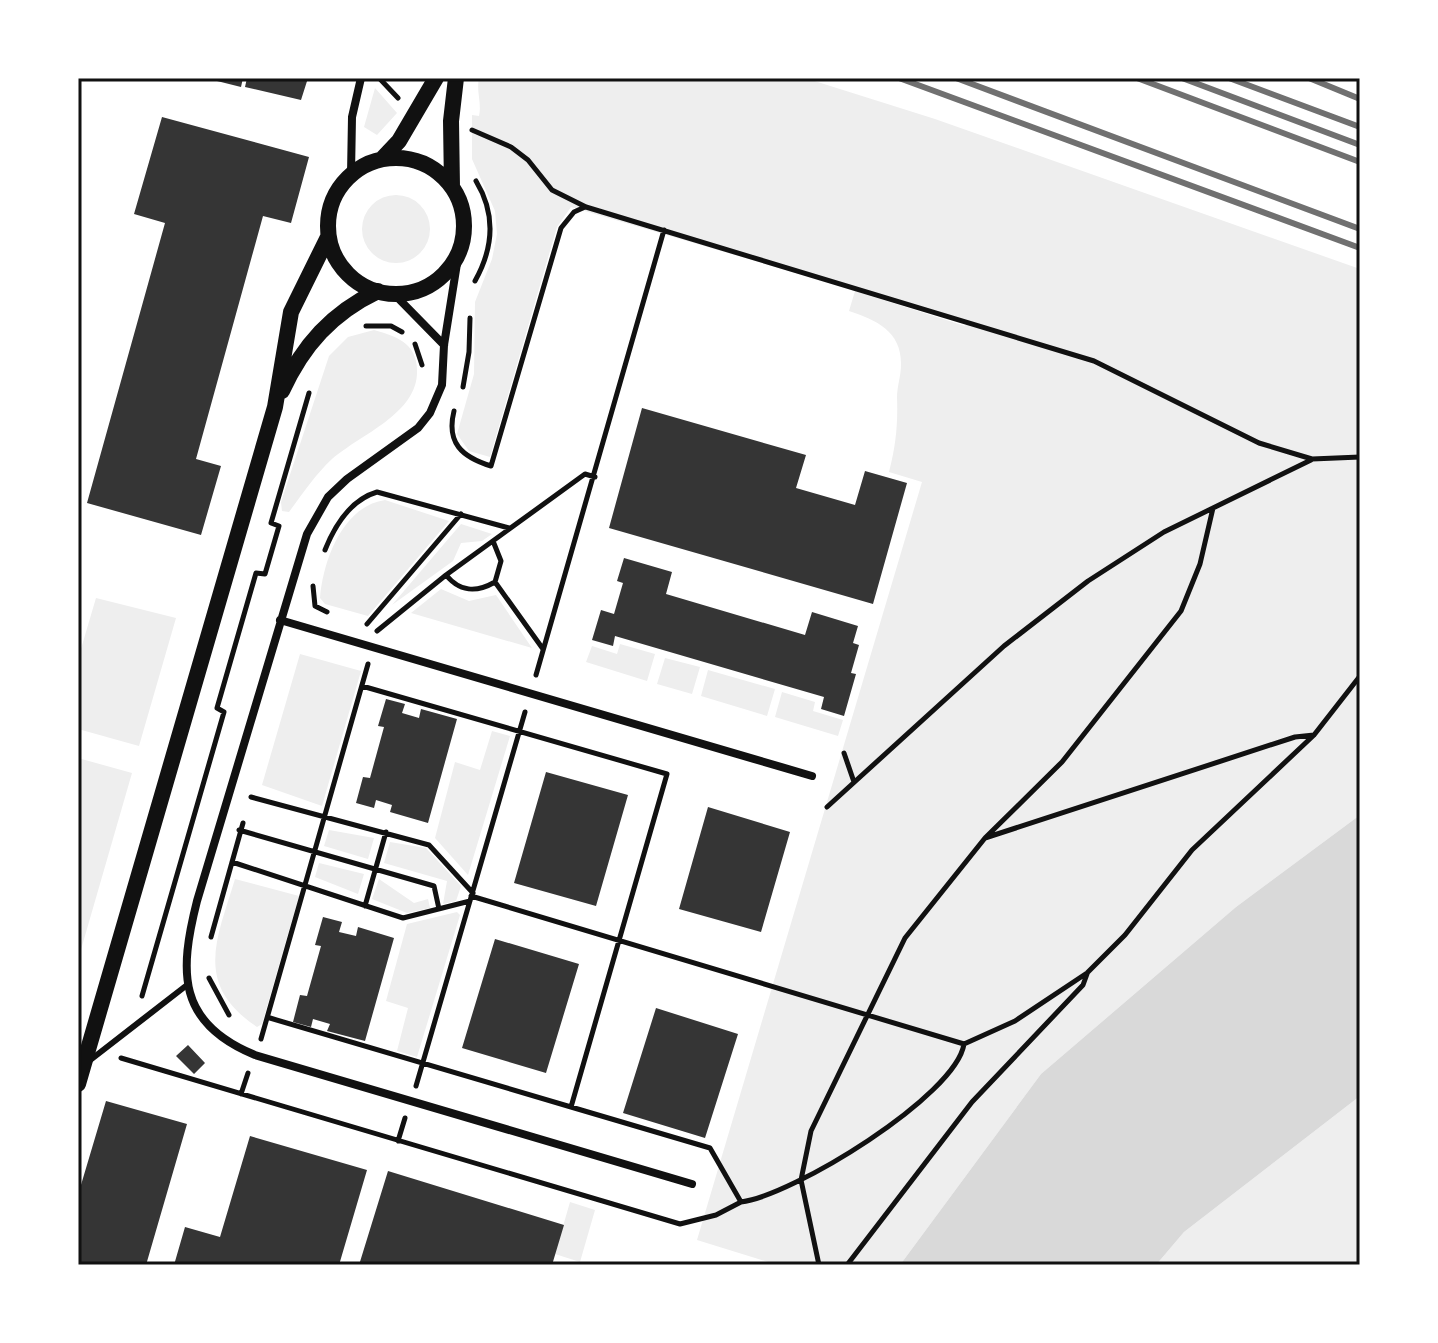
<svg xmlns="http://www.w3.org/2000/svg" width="1438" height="1343" viewBox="0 0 1438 1343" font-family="Inter,sans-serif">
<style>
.green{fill:#eee}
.water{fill:#d9d9d9}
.building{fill:#353535}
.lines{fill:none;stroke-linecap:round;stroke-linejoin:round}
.path{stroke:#111;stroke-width:5}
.service{stroke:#111;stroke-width:6}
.minor{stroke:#111;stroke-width:8}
.secondary{stroke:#111;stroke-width:16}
.rail{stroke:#707070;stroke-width:6}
.neatline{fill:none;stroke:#111;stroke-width:3}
</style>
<rect width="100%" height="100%" fill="#fff"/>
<path class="green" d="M479,78h326l130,41 425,150v546l-124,92 -195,167 -141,191h-122l-81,-25 225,-758 -33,-10c7,-27 9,-48 8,-75 0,-11 4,-21 4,-32 1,-33 -24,-45 -52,-54l6,-20 110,35 2,-3 -396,-116 -14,20 -67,230 -21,-6 -12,-17 17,-60 1,-72 17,-43 5,-25 -2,-23 -23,-52v-44l7,1c3,-13 -3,-24 0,-38z
M375,88l22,25 -20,22 -13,-8z
M362 229a34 34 0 1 1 68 0a34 34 0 1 1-68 0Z
M374,330c18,5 38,11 42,31 10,50 -53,71 -84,98 -17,16 -29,34 -43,53l-7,-1 -1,-9 48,-146 19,-19z
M385,500l64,21 -81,95 -43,-12 -5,-6c3,-38 23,-92 65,-98z
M461,524l31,10 -10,7 -21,2 -8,18 -61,44z
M441,589l28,12 27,-6 36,53 -121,-35z
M96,598l80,20 -37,128 -61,-17v-70z
M620,644l35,10 -8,27 -61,-19 6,-16 25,8z
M300,654l61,17 -39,135 -60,-21z
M665,658l35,9 -8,27 -35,-10z
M708,670l67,19 -8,27 -66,-20z
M782,692l33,10 -2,9 30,9 -5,16 -63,-19z
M492,731l18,5 -42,139 -33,-37 20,-76 25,8z
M78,758l54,15 -54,187z
M329,830l45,8 -6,21 -44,-13z
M390,842l36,6 35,38 -5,15 -13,3 4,-23 -63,-18z
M319,863l45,11 -6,20 -43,-17z
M235,879l64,17 -37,128 -5,3c-64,-43 -40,-88 -22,-148z
M379,879l35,24 14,-4 2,9 -23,5 -35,-14z
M457,912l3,3 -43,142 -20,-6 11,-43 -22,-7 21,-77z
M1360,1096v169h-204l28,-33z
M570,1202l25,8 -15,52 -25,-8z"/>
<path class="water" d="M1360,815v281l-176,136 -28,33h-256l141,-191 195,-167z"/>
<path class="building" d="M205,78h38l-2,9z
M247,78h61l-7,22 -56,-13z
M162,117l147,40 -18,66 -28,-7 -67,243 25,7 -20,69 -114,-32 78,-280 -31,-9z
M642,408l164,47 -10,33 59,17 10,-34 42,12 -34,121 -264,-76z
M624,558l48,14 -6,22 139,41 7,-23 46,14 -5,17 6,2 -8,28 5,1 -12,42 -23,-7 3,-12 -209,-61 -2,10 -21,-6 9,-30 13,4 9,-31 -6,-2z
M386,699l19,5 -3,9 17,5 2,-9 36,10 -29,104 -38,-11 2,-7 -16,-5 -2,8 -18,-5 7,-26 7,1 14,-51 -6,-1z
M546,772l82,23 -32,111 -82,-23z
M708,807l82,25 -29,100 -82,-23z
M323,917l19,5 -3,10 17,4 2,-9 36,11 -29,103 -38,-10 3,-7 -17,-5 -2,8 -18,-5 7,-27 7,1 14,-50 -6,-1z
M495,939l84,25 -33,109 -84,-25z
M656,1008l82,26 -33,104 -82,-25z
M188,1045l17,18 -11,11 -18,-18z
M106,1101l81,23 -41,141h-68v-70z
M250,1136l117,34 -28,95h-165l11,-38 35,10z
M388,1171l176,54 -12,40h-193z"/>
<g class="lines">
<path class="path" d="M380,79l18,19
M472,130l39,17 17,13 24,30 34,17 508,154 165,82 53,16 48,-2
M475,281c19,-34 21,-67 1,-100
M366,326h25l11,6
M415,344l7,21
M463,387l6,-35 1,-34
M454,411c-8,32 8,46 37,55l70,-238 13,-16 11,-5
M1213,508l-13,56 -19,47 -119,151 -77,76 310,-101 19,-2
M493,541l8,20 -6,21 48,67
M325,550c10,-25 25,-50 52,-58l132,36
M446,575c14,17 30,18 49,7
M313,586l2,20 12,6
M367,624l94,-110
M377,631l69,-56 139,-101 10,3
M536,675l128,-445
M844,753l10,29
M251,797l178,48 44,48
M827,807l177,-161 84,-65 76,-49 147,-72
M239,830l195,56 5,23
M232,862l171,56 67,-17
M471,896l493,148
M365,906l21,-74
M211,937l32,-114
M209,978l20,37
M142,996l82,-284 -7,-4 39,-135 9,1 14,-48 -8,-3 38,-130
M270,1018l301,89 96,-333 -305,-88
M261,1039l107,-375
M121,1058l559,166 36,-9 25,-13
M416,1086l109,-374
M241,1094l7,-21
M571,1107l139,41 31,54c51,-6 215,-106 223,-158l51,-23 72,-48 38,-38 67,-85 122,-115 46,-59
M398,1141l7,-23
M819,1265l-18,-85 10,-49 94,-193 80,-100
M847,1265l125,-163 111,-117 4,-11"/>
<path class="service" d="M89,1061l98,-76"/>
<path class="minor" d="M351,174l1,-57 9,-39
M459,251l-15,94 -2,40 -12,28 -12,15 -71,51 -19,18 -21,37 -110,367c-18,71 -20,122 58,154l437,129
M394,294l50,51
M280,620l532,156"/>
<path class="secondary" d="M328 226a68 68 0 1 1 136 0a68 68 0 1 1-136 0Z
M382,159l17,-18 37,-63
M452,187l-1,-66 5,-43
M282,391c21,-46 50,-78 96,-100
M78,1084l197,-677 16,-95 37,-75"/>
<path class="rail" d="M899,78l461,170
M956,78l404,151
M1137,78l223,84
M1182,78l178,67
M1229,78l131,49
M1309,78l51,21"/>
</g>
<rect width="1438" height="1343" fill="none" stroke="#ffffff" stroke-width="160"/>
<rect x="80" y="80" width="1278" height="1183" class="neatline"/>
</svg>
